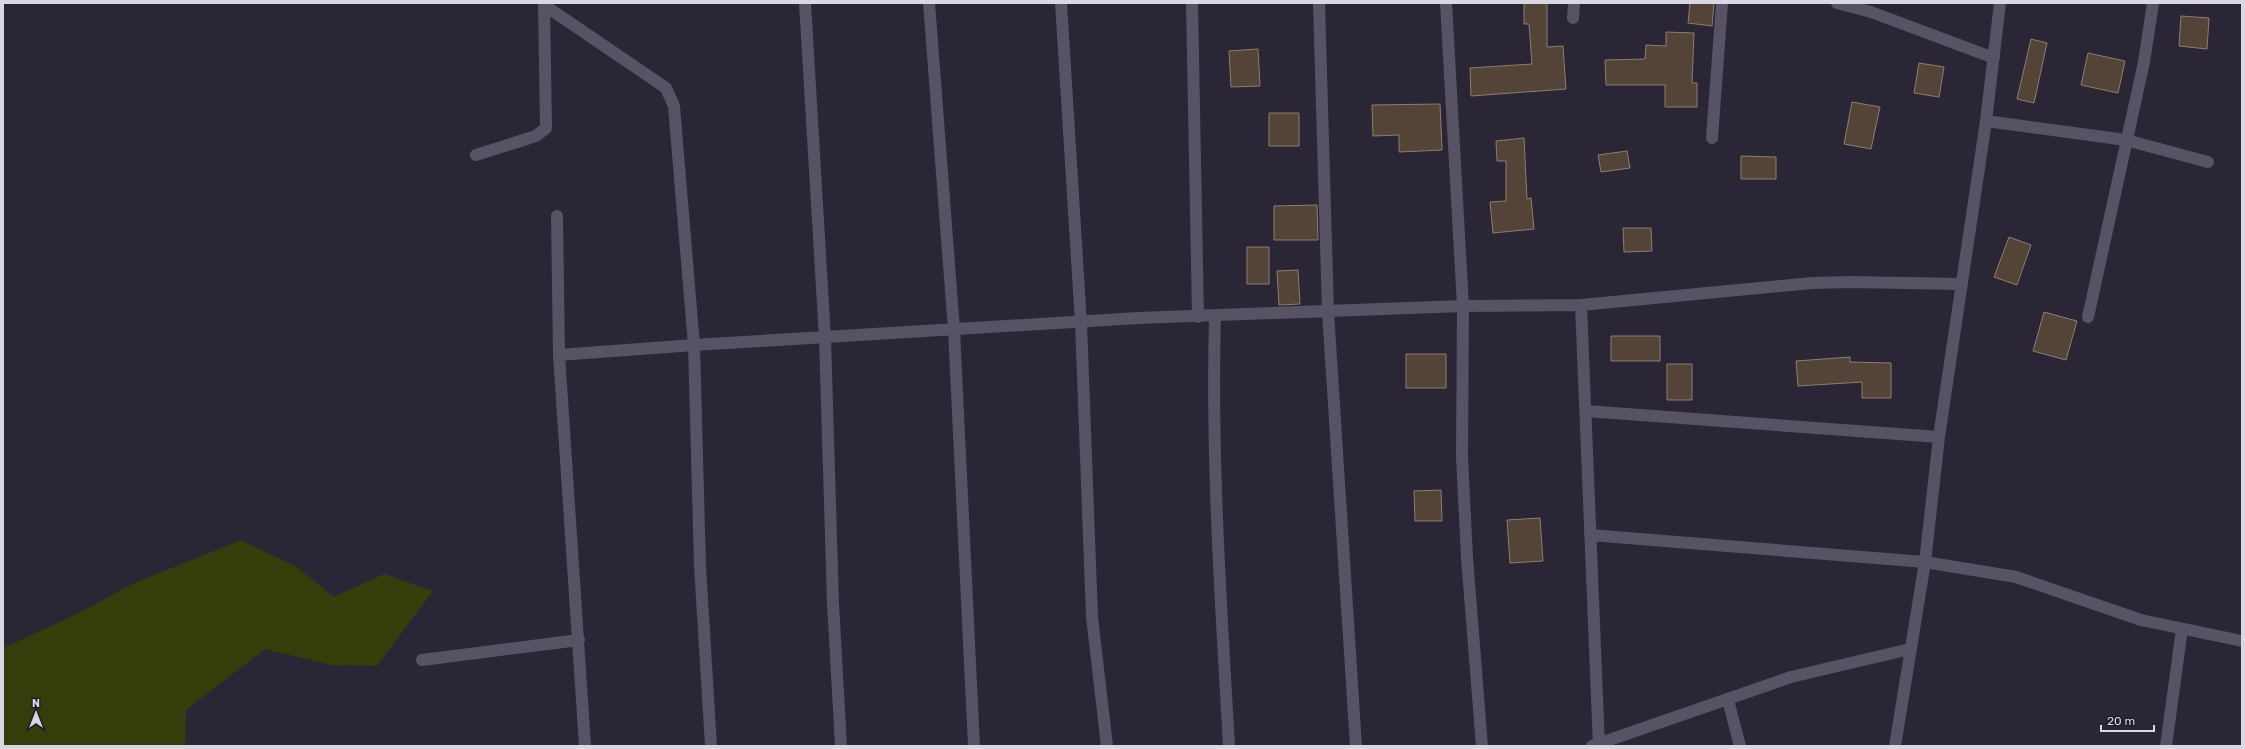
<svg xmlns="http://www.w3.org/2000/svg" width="2245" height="749" viewBox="0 0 2245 749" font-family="Rubik,sans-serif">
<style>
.green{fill:#363d0b}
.building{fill:#544438;stroke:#8e7d70}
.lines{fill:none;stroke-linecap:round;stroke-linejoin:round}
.minor{stroke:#575264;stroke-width:12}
</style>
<rect width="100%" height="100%" fill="#2a2635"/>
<path class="green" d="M241,540l56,27 37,30 50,-23 49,17 -56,75 -46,-1 -66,-16 -79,61 -1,36h-182v-98l74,-34 55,-30z"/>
<path class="building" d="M1524,3h23v44l16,-1 3,43 -95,7 -1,-28 62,-4 -3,-40h-5z
M1690,3h24l-2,23 -24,-3z
M2181,16l28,2 -2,31 -28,-3z
M1666,32l28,1 -2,50h5v24h-32v-22h-59l-1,-25 40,-1 1,-14 20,1z
M2031,39l16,4 -13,60 -17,-4z
M1258,49l2,37 -29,1 -2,-36z
M2088,53l37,8 -7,32 -37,-8z
M1919,63l25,4 -5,30 -25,-4z
M1852,102l28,5 -9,42 -27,-5z
M1440,104l2,46 -43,2v-17l-26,1 -1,-31z
M1269,113h30v33h-30z
M1524,138l3,61 4,-1 3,31 -41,4 -3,-31 16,-1v-40h-9l-1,-20z
M1627,151l3,17 -29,4 -3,-17z
M1741,156l35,1v22h-35z
M1317,205l1,35h-44v-34z
M1623,228h28l1,23 -28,1z
M2009,237l22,8 -14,40 -23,-8z
M1247,247h22v37h-22z
M1298,270l2,34 -21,1 -2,-34z
M2044,312l33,9 -11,39 -33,-9z
M1611,336h49v25h-49z
M1406,354h40v34h-40z
M1850,357v5l41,1v35h-29v-16l-64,4 -2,-25z
M1667,364h25v36h-25z
M1441,490l1,31h-27l-1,-30z
M1540,518l3,43 -33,2 -3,-43z"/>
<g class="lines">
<path class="minor" d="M805,3l20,335 8,265 8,143
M929,3l25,327 20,416
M1061,3l20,320 11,294 15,129
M1192,3l6,314
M1319,3l9,309 28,434
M1446,3l17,303 -1,151 5,101 15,188
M1837,3l34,9 123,46
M544,5l122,83 8,18 20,239 6,221 11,180
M1573,18l1,-15
M1986,121l140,19 82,22
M1712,138l10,-135
M476,155l60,-19 10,-8 -2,-125
M557,216l2,139 26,391
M1581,305l18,441
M1215,316c-4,144 6,287 14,430
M2088,317l56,-255 9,-59
M559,355l135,-10 444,-27 325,-12 118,-1 231,-22 39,-1 110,2
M1586,411l353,26
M1590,535l335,27 91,15 125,43 101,21
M422,660l157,-20
M1728,700l12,46
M1592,746l199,-69 119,-28
M1895,746l30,-184 14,-125 47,-316 14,-118
M2166,746l16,-117"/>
</g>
<rect width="2245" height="749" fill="none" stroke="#d9d7e1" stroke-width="8"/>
<g transform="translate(36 713)" stroke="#201c2b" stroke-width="3" paint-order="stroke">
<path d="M0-3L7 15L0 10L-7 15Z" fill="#d9d7e1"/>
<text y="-6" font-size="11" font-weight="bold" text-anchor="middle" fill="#d9d7e1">N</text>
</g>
<path d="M2101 725v6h53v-6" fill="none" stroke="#d9d7e1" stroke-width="2"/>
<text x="2107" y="725" font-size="12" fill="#d9d7e1" stroke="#201c2b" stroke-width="3" paint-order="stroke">20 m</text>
</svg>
